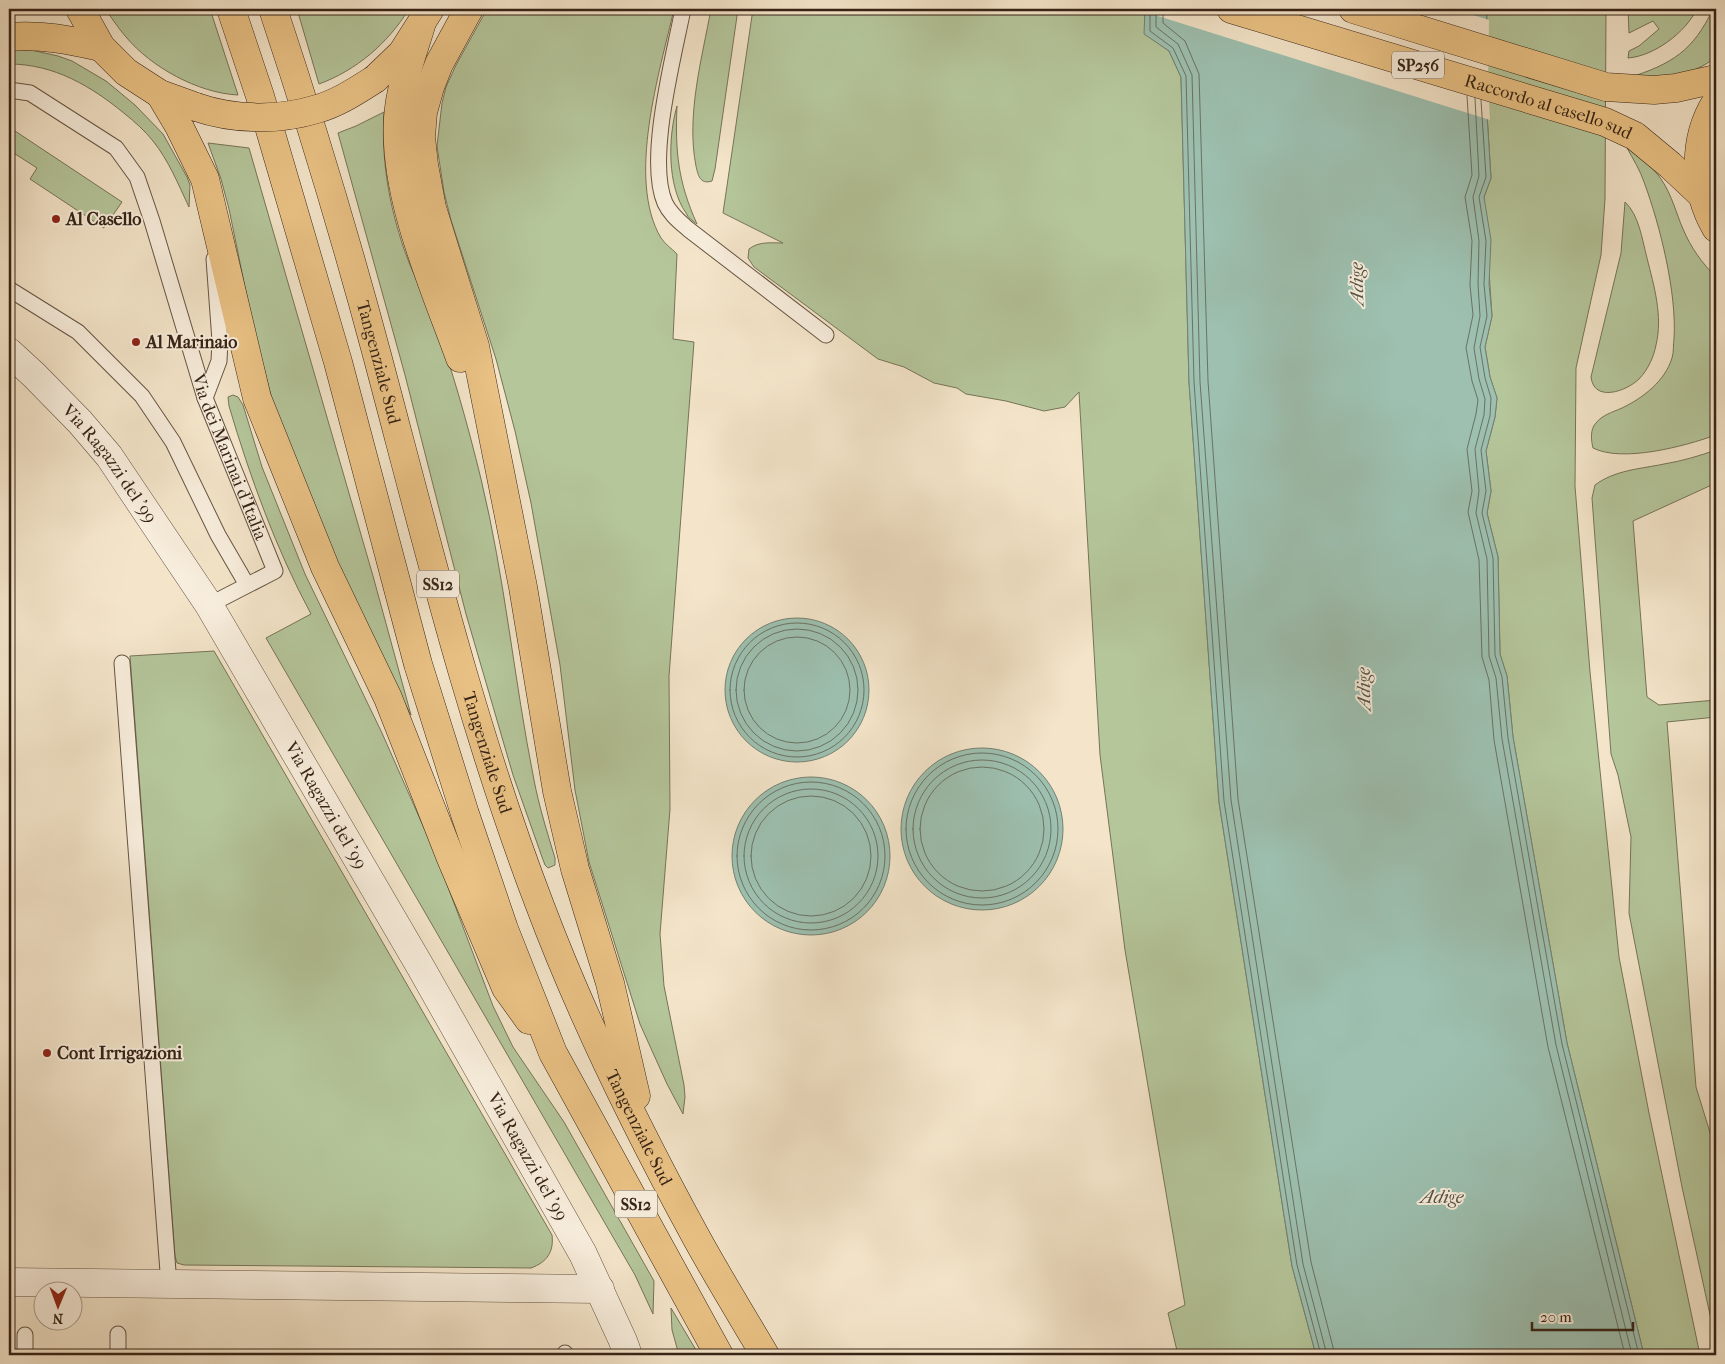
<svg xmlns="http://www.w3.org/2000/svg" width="1725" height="1364" viewBox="0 0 1725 1364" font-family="'IM FELL French Canon',serif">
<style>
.green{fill:#b5c69b;stroke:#767458}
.water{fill:#9dc0b0;stroke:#748172}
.pier{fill:#f4e5ca}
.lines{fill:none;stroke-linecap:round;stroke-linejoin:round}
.shore{stroke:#6a7263;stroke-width:1}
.service-casing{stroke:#665443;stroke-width:17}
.minor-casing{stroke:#665443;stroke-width:29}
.tertiary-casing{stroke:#665443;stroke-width:29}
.primary-casing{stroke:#362316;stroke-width:29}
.trunk-casing{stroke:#362316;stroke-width:29}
.service{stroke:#f8eedd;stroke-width:15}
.minor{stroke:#f8eedd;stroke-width:28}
.tertiary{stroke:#f8eedd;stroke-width:28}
.primary{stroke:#eac285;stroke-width:28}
.trunk{stroke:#eac285;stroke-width:28}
.primary-bridge-casing{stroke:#362316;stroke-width:29;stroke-linecap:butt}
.primary-bridge{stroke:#eac285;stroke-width:28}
.poi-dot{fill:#8f2418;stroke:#f8eedd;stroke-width:2}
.labels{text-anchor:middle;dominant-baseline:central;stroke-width:4;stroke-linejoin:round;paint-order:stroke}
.shield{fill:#f8eedd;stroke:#706052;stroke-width:1}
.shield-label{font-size:16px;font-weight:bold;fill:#362316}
.street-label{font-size:18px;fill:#362316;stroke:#f8eedd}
.poi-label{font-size:18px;font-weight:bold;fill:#362316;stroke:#f8eedd;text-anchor:start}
.water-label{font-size:19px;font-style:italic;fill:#555244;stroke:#f8eedd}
</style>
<rect width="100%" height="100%" fill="#f4e5ca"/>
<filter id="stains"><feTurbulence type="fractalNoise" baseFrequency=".004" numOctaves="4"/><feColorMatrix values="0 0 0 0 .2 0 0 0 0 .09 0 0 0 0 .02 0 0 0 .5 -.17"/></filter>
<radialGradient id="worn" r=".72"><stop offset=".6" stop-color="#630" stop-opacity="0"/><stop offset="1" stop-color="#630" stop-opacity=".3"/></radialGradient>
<path class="green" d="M105,9h105l28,86c-40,-2 -87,-28 -112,-58 -8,-9 -14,-19 -21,-28z
M297,9h112c-21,34 -52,61 -90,75z
M487,9h187c-14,62 -48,170 -13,229 4,6 11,11 16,16l-4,85 21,3 -25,334 1,133 -10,125 4,52 20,99 1,12 -2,17 -16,-30 -27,-60 -51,-162 -14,-72 -15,-125 -29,-162 -16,-72 -19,-72 -45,-139 -7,-28 -7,-46 5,-43 4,-16 10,-22z
M711,9h27l-23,160 -3,12c-12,4 -14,-6 -16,-15 -10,-50 6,-108 15,-157z
M753,9h392v25l24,17 12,26 8,305 30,420 73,464 24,89h-138l-10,-42 17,-8 -60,-355 -25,-195 -21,-363 -14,15 -21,4 -38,-10 -40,-7 -9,-6 -23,-5 -30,-16 -26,-8 -124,-92 -6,-9 1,-9c10,-8 23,-6 34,-6l-60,-30z
M1487,9h119l-1,190 -4,56 -25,113 -1,118 15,186 29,285 30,156 51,242h-56l-77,-312 -54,-306 -6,-61 -7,-22 -2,-97 -11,-44 4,-22 -5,-40 9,-34 2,-19 -7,-21 -5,-30 7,-31 -8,-119 7,-19 -6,-95z
M1628,9h69c-12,24 -43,47 -69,49l1,-7 10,-5 20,-17 -6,-8 -24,12z
M1713,9h3v48c-26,21 -56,21 -88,21 44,-14 65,-27 85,-69z
M9,50h22l27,6 14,5 34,20 29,24 28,29 24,43 3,8 -1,22c-11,-23 -20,-46 -36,-66 -8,-10 -18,-19 -28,-27 -34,-28 -71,-50 -116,-50z
M677,106c-2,45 1,76 20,118 -4,-3 -9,-6 -11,-11 -19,-27 -18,-76 -9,-107z
M384,112c-3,47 5,93 20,137 7,21 17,40 26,60 21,55 37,113 51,170 24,99 33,201 53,301 5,26 13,52 21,78v7l-7,3 -3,-3 -3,-8 -29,-82 -47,-161 -61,-239 -67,-242 18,-7z
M9,127l113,75 -18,26 -74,-49 7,-11 -28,-18z
M208,143l41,5 124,428 38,139 -49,-92 -90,-224 -19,-73 -24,-117 -8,-30z
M1627,148c13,9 25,18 34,31 11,16 15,34 22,50 8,19 19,34 33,48v158c-31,11 -93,28 -123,13 -2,-8 -3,-19 3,-25 6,-8 17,-11 26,-15 21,-10 43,-27 50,-50 2,-6 1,-13 2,-19 3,-46 -14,-114 -30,-157 -4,-12 -11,-23 -17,-34z
M1625,202c14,13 17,37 22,56 7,28 16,58 9,87 -2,11 -8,25 -17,34 -12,12 -45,24 -48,-2l30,-124z
M233,395l5,2 5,8 19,62 43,107 77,159 53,120 58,153 20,41 51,75 90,159 -1,33 -18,-39 -369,-637 45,-24c-35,-65 -61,-137 -82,-208l-1,-9z
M1716,450v33l-83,38 14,176 12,8 57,-5v17l-49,5 29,365 20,65v190l-34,-155 -53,-274 2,-76 -13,-62 -7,-21 -19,-256 3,-13c20,-15 45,-16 69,-21 18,-3 35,-8 52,-14z
M214,651l338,584c2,17 -5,27 -21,33l-347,-3 -7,-2 -2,-7 -45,-600z
M671,1308l28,47h-20l-7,-25z"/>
<path class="water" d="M1145,9h342l-2,74 6,95 -7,19 7,43 -2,44 3,32 -7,31 5,30 7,21 -2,19 -9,34 5,40 -4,22 11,44 2,97 7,22 6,61 54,306 77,312h-328l-24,-89 -73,-464 -30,-420 -8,-305 -12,-26 -25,-17z
M725 690a72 72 0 1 1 144 0a72 72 0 1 1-144 0Z
M901 829a81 81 0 1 1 162 0a81 81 0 1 1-162 0Z
M732 856a79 79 0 1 1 158 0a79 79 0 1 1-158 0Z"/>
<path class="pier" d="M1142,9h312l35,11 -1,63 2,37 -348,-109z"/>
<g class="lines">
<path class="shore" d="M1150,9v22l23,17 13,28 8,306 30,419 73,464 24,90
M1156,9v18l22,17 14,31 8,307 31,418 72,464 24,91
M1163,9v14l22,18 14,33 9,307 30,418 73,463 24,93
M1467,96l5,79 -7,22 7,44 -2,44 3,30 -7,33 6,33 6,19 -2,14 -9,35 5,42 -4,21 11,48 3,97 7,23 5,60 54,307 77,308
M1475,98l4,78 -6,21 6,44 -1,43 2,32 -6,32 5,31 6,20 -1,16 -9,34 4,42 -3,22 11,46 2,97 7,22 6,61 54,306 76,310
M1481,100l5,77 -7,20 7,44 -2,43 3,32 -7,31 5,31 6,20 -1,18 -9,34 5,41 -4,22 11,45 2,97 7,22 6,61 54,306 77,311
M730 690a67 67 0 1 1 134 0a67 67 0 1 1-134 0Z
M736 690a61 61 0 1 1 122 0a61 61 0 1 1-122 0Z
M744 690a53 53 0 1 1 106 0a53 53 0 1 1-106 0Z
M906 829a76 76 0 1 1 152 0a76 76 0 1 1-152 0Z
M913 829a69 69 0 1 1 138 0a69 69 0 1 1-138 0Z
M920 829a62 62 0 1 1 124 0a62 62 0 1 1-124 0Z
M737 856a74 74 0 1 1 148 0a74 74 0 1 1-148 0Z
M744 856a67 67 0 1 1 134 0a67 67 0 1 1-134 0Z
M751 856a60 60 0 1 1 120 0a60 60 0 1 1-120 0Z"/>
<g class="service-casing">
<g id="service">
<path d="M683,9c-9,47 -37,151 -18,194 5,11 14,18 23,26l138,106"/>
<path id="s1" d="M9,90l21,3 86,55 21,29 15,44 53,177 70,173 -66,34"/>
<path d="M9,289l69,43 64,64 31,46 45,93 29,50"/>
<path d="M205,398l14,-37 1,-20 -6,-82"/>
<path d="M122,663l47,622"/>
<path d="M565,1353v2"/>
<path d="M25,1355v-20"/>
<path d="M118,1355v-21"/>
</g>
</g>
<g class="minor-casing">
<path id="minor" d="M9,1282l591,7"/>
</g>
<g class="tertiary-casing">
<g id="tertiary">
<path id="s2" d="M9,352l25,23 46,47 29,34 100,149 211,361 163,288 40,87 5,14"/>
</g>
</g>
<g class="primary-casing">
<g id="primary">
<path d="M80,9l21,38 25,25 34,22 36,13"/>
<path id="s3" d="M1231,9l374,113 30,14 35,29 33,31"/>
<path d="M1353,9l253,78 48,3 22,-2 40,-9"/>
<path d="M9,37c31,-3 61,3 92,10"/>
<path d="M375,79l27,-26 28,-44"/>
<path d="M1716,102c-24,38 -22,88 0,126"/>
</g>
</g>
<g class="trunk-casing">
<g id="trunk">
<path d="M231,9l29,87 78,266 80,302 47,150 39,115 49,124 166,302"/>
<path id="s4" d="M273,9c38,114 73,230 104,346 49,184 94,370 162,548 43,115 98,226 157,334 22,40 46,79 69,118"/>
<path d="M469,9l-30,55 -9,23 -7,25 -2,25 3,28 8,43 43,138 48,241 34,204 18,78 35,114 26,113"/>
<path d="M422,22c-9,31 -22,64 -24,96 -5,78 36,168 62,240"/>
<path d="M160,94l19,32 26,53 52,219 68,169 63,131 62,158 56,132 23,32"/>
</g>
</g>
<use href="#service" class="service"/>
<use href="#minor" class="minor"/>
<use href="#tertiary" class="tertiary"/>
<use href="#primary" class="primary"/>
<use href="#trunk" class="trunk"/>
<g class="primary-bridge-casing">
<path id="primary-bridge" d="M196,107c38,13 82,14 121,2 21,-6 39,-18 58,-30"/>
</g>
<use href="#primary-bridge" class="primary-bridge"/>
</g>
<g class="poi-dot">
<circle cx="56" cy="219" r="5"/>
<circle cx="136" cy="342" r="5"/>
<circle cx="47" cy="1053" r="5"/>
</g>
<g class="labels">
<g class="shield">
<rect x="1392" y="51.5" width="52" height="27" rx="4"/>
<rect x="417" y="570.5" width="42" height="27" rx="4"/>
<rect x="615" y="1190.5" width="42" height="27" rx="4"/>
</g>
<g class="shield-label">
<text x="1418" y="65">SP256</text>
<text x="438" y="584">SS12</text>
<text x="636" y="1204">SS12</text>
</g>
<g class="street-label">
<text stroke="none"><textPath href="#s3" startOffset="332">Raccordo al casello sud</textPath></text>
<text stroke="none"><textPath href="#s4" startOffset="369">Tangenziale Sud</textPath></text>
<text stroke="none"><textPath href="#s1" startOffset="454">Via dei Marinai d'Italia</textPath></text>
<text stroke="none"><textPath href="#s2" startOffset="151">Via Ragazzi del '99</textPath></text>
<text stroke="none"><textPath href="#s4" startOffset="774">Tangenziale Sud</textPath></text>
<text stroke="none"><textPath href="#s2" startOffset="556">Via Ragazzi del '99</textPath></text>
<text stroke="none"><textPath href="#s4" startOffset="1179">Tangenziale Sud</textPath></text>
<text stroke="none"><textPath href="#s2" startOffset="961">Via Ragazzi del '99</textPath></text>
</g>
<g class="poi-label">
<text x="66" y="219">Al Casello</text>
<text x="146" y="342">Al Marinaio</text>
<text x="57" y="1053">Cont Irrigazioni</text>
</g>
<g class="water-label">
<text transform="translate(1357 284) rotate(-91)">Adige</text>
<text transform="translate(1364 689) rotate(-91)">Adige</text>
<text x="1442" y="1197">Adige</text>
</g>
</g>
<rect width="1725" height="1364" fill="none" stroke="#f4e5ca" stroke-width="30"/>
<rect x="10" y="10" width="1705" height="1344" fill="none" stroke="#362316" stroke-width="2.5"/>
<rect x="15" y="15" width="1695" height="1334" fill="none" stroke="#362316"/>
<g transform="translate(58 1306) rotate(181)"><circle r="24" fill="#f8eedd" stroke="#aa9d8d"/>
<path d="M0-4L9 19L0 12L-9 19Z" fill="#8f2418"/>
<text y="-8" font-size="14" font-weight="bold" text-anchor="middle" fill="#362316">N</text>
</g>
<path d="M1532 1322v8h101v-8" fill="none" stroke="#362316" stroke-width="2.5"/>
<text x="1540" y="1322" font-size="15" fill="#362316" stroke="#f8eedd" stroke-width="4" paint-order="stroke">20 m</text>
<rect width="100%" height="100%" filter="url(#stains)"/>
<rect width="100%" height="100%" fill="url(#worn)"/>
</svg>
